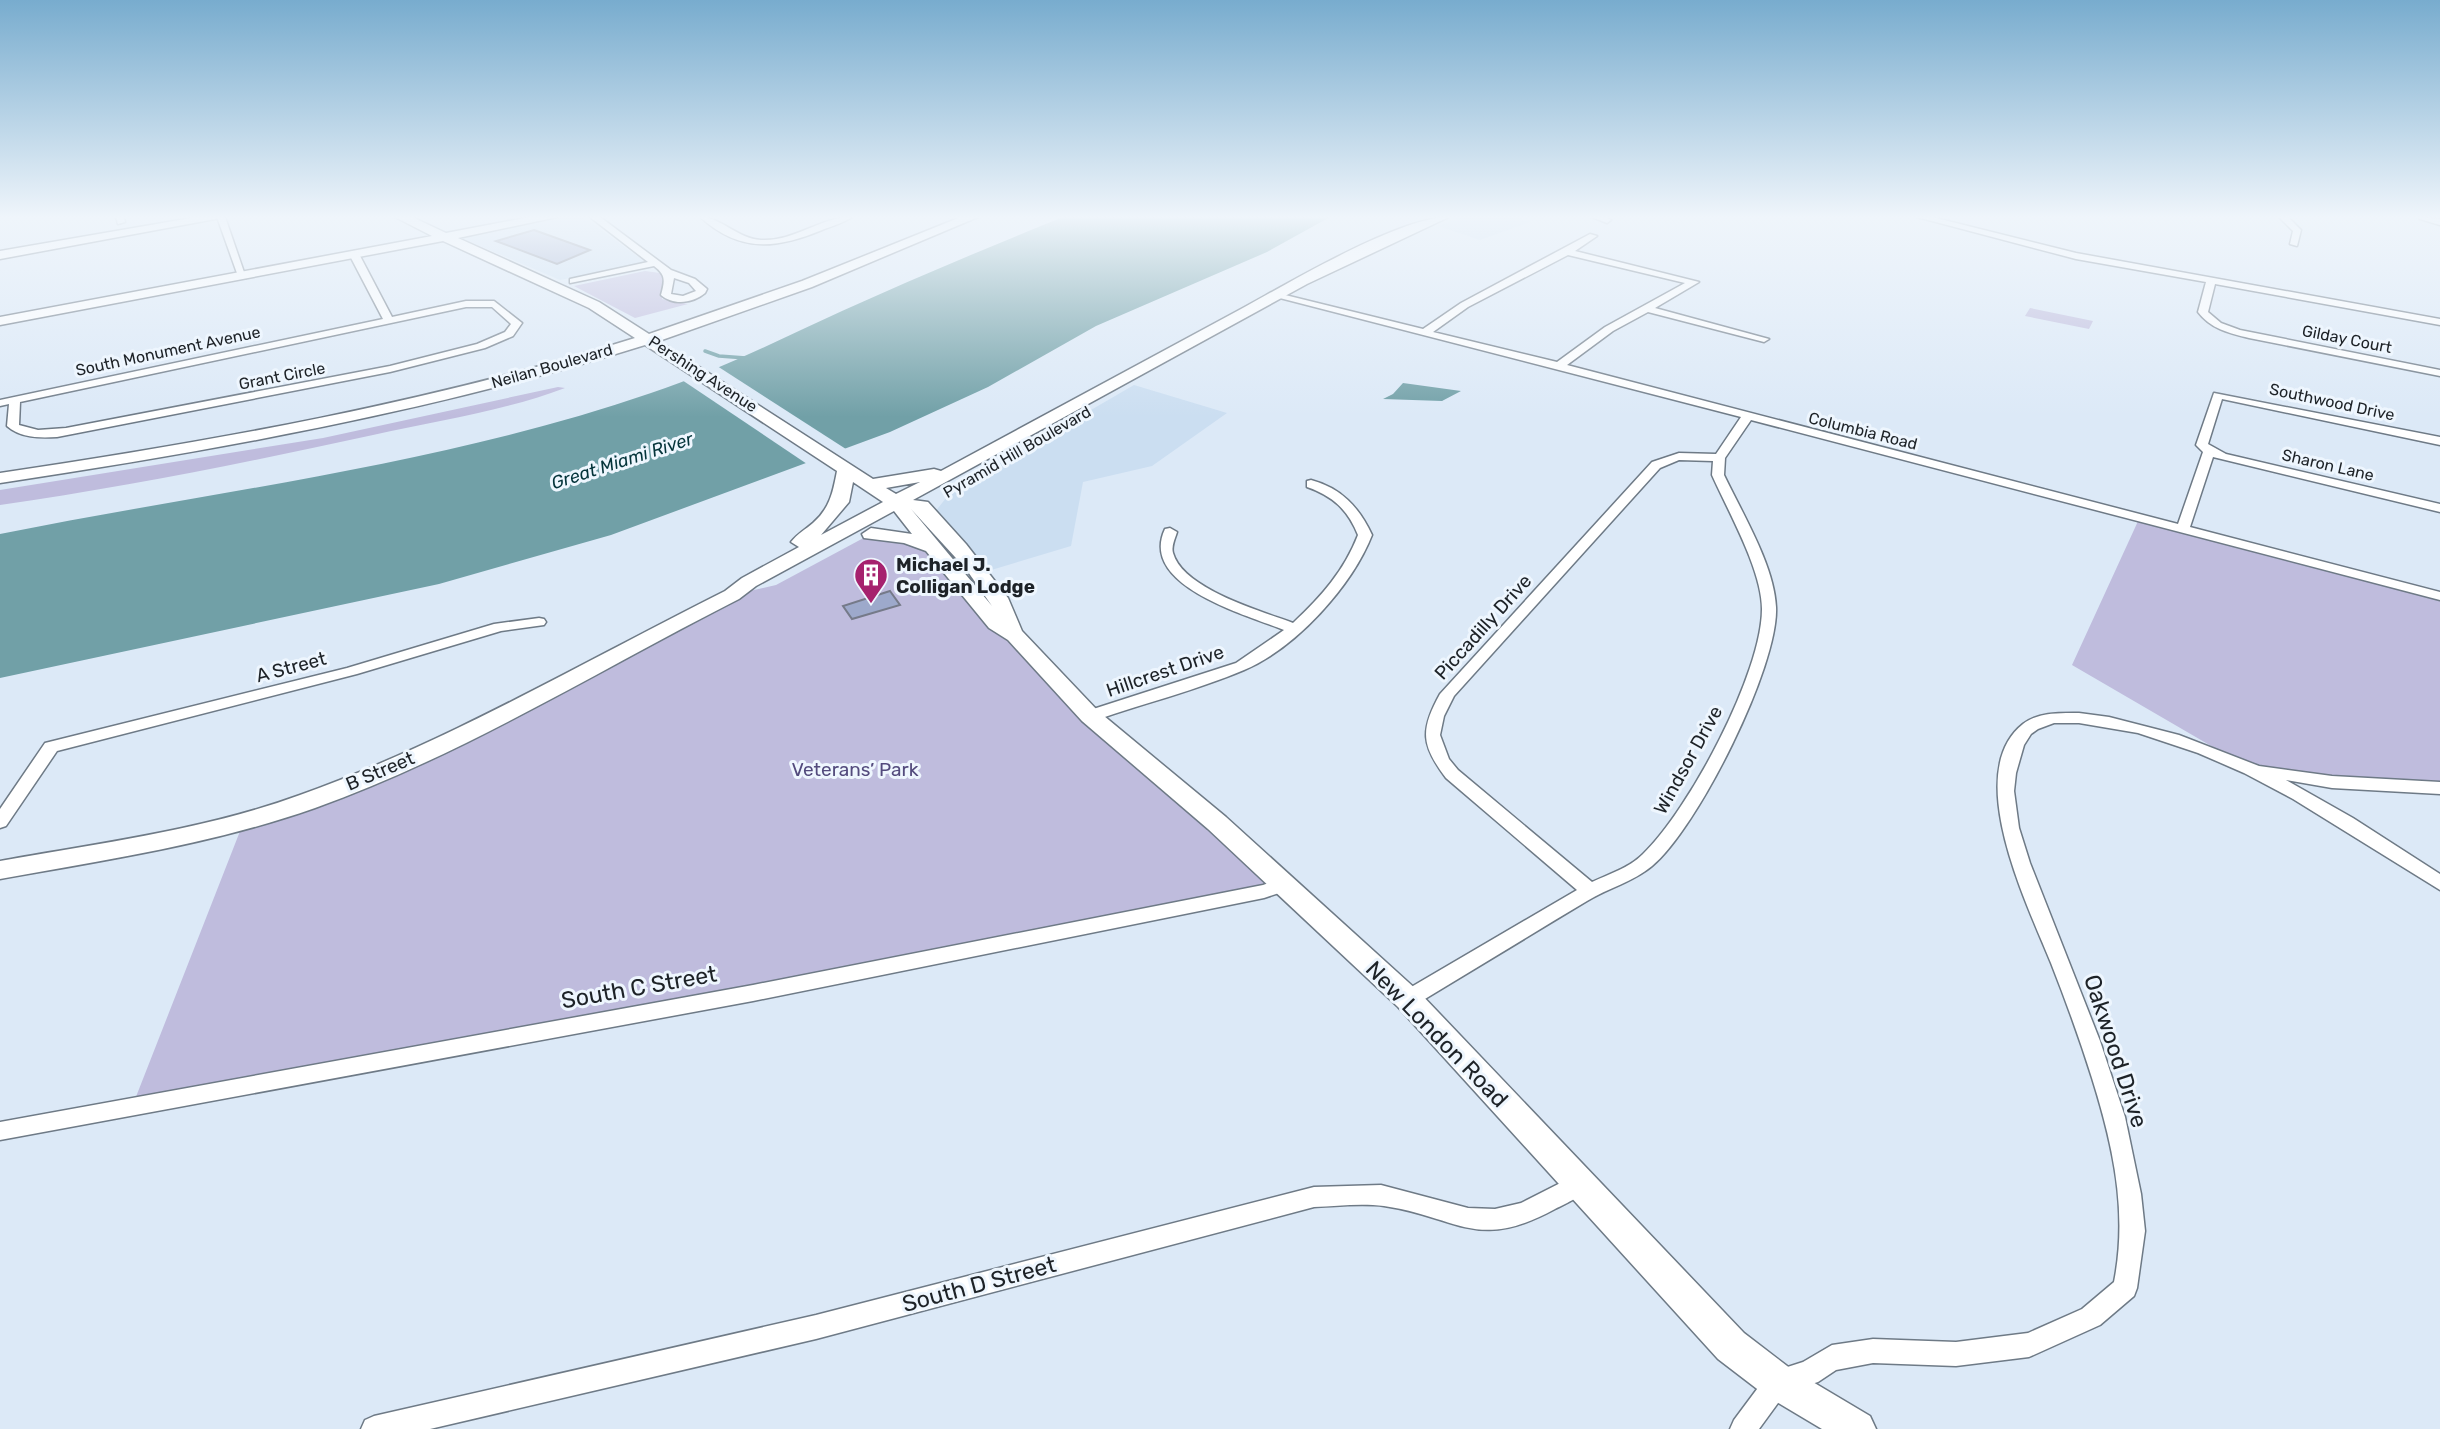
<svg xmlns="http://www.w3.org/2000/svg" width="2440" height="1429" viewBox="0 0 2440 1429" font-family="Rubik,sans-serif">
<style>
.built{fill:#cbdef1}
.green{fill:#bfbcdd}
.water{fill:#71a0a7}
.pier{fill:#dce9f7}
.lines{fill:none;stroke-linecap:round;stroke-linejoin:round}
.stream{stroke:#71a0a7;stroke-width:3.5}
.building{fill:#9da9cb;stroke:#757a89;stroke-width:2}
.street-casing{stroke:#6e7a86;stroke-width:3}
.secondary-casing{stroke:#6e7a86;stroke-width:3}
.street{fill:#fff;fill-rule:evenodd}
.secondary{fill:#fff;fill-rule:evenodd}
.labels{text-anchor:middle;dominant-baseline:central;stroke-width:6;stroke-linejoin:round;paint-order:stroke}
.far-street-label{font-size:16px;fill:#1d2227;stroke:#eef6fe}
.far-water-label{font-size:18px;font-style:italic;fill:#04343a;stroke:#eef6fe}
.poi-label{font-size:19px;font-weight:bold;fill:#1d2227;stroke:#eef6fe;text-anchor:start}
.street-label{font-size:19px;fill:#1d2227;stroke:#eef6fe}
.park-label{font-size:19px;fill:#534b7d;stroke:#eef6fe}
.near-street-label{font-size:23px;fill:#1d2227;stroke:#eef6fe}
</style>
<rect width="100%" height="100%" fill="#dce9f7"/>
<path class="built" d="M564,217h19l64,46 -87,17 -101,-43z
M1463,217h52l15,5 -50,18 -42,-14z
M1134,385l93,28 -75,53 -69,16 -12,64 -83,25 -53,-59 11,-14 40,-27z"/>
<path class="green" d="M645,271l15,2 6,6 -4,20 26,5 -53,14 -61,-32z
M2030,308l63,13 -4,8 -64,-13z
M558,387l7,1c-61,23 -128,33 -192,47 -124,27 -248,52 -373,70v-15l323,-52z
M2139,519l301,77v192l-191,-20 -177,-103z
M871,534l61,13 64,77 289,260 -1153,223 112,-286 63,-20 425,-206 44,-10z"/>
<path class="water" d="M1063,217h267l-63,35 -171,74 -108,61 -98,45 -279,103 -172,49 -439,94v-144c219,-44 438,-68 651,-141 66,-22 128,-53 191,-82 73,-33 147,-64 221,-94z
M1403,383l58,8 -19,10 -59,-2 10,-5z"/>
<path class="pier" d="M714,364l135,87 -39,15 -131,-88z"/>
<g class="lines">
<path class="stream" d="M705,351l14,5 27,2"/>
</g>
<path class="building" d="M534,230l56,20 -33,14 -61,-23z
M890,591l10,14 -48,14 -9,-13z"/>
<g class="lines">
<g class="street-casing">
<path id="street" d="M116,217h8l1,5 -7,2z
M217,217h8l21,61 -8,-2z
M590,217h10l71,53 24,9 12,10 -2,4c-12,10 -31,13 -44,2 4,-15 5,-20 -7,-29l-84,17v-4l78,-17zM674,278l15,5 7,8 -13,5 -12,-2z
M700,217c21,0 38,22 61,23 33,2 59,-23 91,-23 -9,6 -20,9 -30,13 -46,19 -82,23 -122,-13z
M1592,217h14l5,3 -4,3z
M1917,217h15l144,36 364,66v6l-225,-41 -7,28 13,11 19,7 200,40v6l-191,-38c-20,-5 -38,-9 -51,-26l8,-30 -130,-23z
M2279,217h9l13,13 -4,16 -7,-2 3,-13z
M2419,217l21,2v6l-20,-6z
M1590,234l7,2 -22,15 124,31 -44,26 114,31 -5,3 -116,-30 -35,19 -46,34 611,159 25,-72 -7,-7 18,-52 226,44v8l-218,-46 -14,45 18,10 214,50v8l-227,-55 -23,70 250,65v8l-689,-180 -26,38 -1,17c18,38 50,90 52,132 3,59 -79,222 -124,259 -19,16 -44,22 -65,35 -57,34 -114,69 -172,104l-7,2 -7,-2 -3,-6 3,-6 176,-103 -131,-112c-25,-33 -26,-48 -6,-84l212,-232 27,-9 37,1 25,-37 -469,-121 5,-3 146,36 38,-26zM1568,255l117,28 -80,44 -48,35 -124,-30 35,-25zM1679,460l34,1 -1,14c16,36 50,95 50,134 0,64 -73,201 -119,245 -14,14 -34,20 -51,28l-134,-112 -9,-11 -9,-24 4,-19 10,-20 206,-228z
M354,251l5,3 33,63 74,-16h28l28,22 -9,13 -28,12 -95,24 -333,65c-18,1 -36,1 -50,-11l2,-22 -9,2v-6l383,-81 -34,-65zM466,307h26l19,17 -6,8 -28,12 -87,22 -324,62 -28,2 -19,-5 1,-23z
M1311,480c30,8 48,27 61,55 -20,51 -76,113 -128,135 -47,20 -99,33 -148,50h-12l-2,-4 2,-4 152,-49 48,-33c-37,-15 -146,-44 -119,-101l5,-1 7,4c-2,7 -6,14 -4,21 10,36 88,58 120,70 28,-26 51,-52 65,-88 -10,-25 -25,-39 -51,-48v-6z
M539,618l5,1 2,3 -2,3 -43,6 -144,43 -300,77 -51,75 -6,2v-19l45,-66 302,-75 147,-44z
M2079,713l30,4 70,18 80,31 73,10 108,6v12l-108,-6 -46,-8 67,38 87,56v16l-147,-91 -49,-26 -46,-20 -60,-20 -59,-10h-25l-16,6 -7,5 -7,11 -8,28 -2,18 5,37 11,35 70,178 25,76 16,77 4,37 -8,57 -3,8 -34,29 -71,32 -73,9 -83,-3 -37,7 -18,12 -32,10 -27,37h-29l4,-9 35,-47 34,-11 29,-17 41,-6 83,3 72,-9 54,-24 32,-27c14,-70 -1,-137 -22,-204 -12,-38 -26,-77 -41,-115 -22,-55 -90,-190 -28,-239 15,-12 38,-11 56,-11z
M1285,877l6,2 3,5 -3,5 -27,9 -511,103 -753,139v-18l753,-137 510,-100z
M1578,1174l8,3 3,7c-5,12 -22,19 -34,25 -79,43 -96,8 -171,-3 -23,-3 -47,0 -70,1l-498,132 -386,90h-69l4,-9 9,-4 442,-101 498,-128 67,-2 87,23 27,1 26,-6z"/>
</g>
<g class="secondary-casing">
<path id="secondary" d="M197,217h29l-226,42v-8z
M395,217h17l34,16 84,-16h27l-99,21 141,64 50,32 153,-53 159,-64h17l-166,70 -153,54 214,138 61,-10 7,2c100,-54 200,-108 300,-162 48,-26 158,-92 208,-92l-142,67 -394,216 15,2 38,42 42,54 14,33 76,80 128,106 192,174 326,342 47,36 79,47 6,13h-54l-57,-34 -47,-36 -320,-352 -190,-178 -126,-108 -74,-81 -19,-12 -63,-77 -22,-8 -40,-5 -2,-4 9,-6 41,6 -18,-23 -138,75 -17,13c-140,71 -276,156 -424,209 -102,36 -209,52 -315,71v-18c100,-18 204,-31 300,-66 148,-53 285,-134 425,-204l17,-13 57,-31 -8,-5c6,-8 15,-13 22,-19 17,-15 20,-31 24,-52l-192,-126c-211,66 -427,105 -645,138v-10c215,-32 428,-70 635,-135l-46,-30 -146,-67 -443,84v-8l432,-81zM853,482l30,20 -62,33 28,-33zM920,482l-24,12 -10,-6zM911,509l55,60 26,37z"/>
</g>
<use href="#street" class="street"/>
<use href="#secondary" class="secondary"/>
</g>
<linearGradient id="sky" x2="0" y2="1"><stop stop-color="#78acce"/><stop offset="0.52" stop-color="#eff5fb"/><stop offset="1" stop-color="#eff5fb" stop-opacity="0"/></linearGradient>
<rect width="2440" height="417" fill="url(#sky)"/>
<defs>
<g id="building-pin" transform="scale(1.75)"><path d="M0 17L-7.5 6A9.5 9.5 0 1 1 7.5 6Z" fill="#a6226e" stroke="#eef6fe"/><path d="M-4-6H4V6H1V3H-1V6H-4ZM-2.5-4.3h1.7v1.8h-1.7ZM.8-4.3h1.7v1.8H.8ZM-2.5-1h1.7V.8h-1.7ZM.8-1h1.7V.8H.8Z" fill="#fff"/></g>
</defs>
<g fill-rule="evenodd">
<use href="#building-pin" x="871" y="575"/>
</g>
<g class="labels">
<g class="far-street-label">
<text transform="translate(2347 339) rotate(11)">Gilday Court</text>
<text transform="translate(168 351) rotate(-12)">South Monument Avenue</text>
<text transform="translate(552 366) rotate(-16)">Neilan Boulevard</text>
<text transform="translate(703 374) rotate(33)">Pershing Avenue</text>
<text transform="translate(282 376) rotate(-11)">Grant Circle</text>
<text transform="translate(2332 402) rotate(12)">Southwood Drive</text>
<text transform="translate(1863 431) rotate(14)">Columbia Road</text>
<text transform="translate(1017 452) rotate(-30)">Pyramid Hill Boulevard</text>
<text transform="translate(2328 465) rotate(13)">Sharon Lane</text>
</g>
<g class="far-water-label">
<text transform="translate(622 461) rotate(-18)">Great Miami River</text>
</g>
<g class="poi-label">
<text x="896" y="564">Michael J.<tspan x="896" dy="22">Colligan Lodge</tspan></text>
</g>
<g class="street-label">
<text transform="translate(1483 627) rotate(-48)">Piccadilly Drive</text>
<text transform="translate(291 667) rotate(-15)">A Street</text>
<text transform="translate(1165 671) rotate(-19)">Hillcrest Drive</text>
<text transform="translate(1688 760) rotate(-61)">Windsor Drive</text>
<text transform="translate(380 771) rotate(-23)">B Street</text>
</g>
<g class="park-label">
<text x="855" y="769">Veterans’ Park</text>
</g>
<g class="near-street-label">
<text transform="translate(639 987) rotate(-10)">South C Street</text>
<text transform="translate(1437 1034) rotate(46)">New London Road</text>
<text transform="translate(2116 1051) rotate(72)">Oakwood Drive</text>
<text transform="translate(979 1284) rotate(-15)">South D Street</text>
</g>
</g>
</svg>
